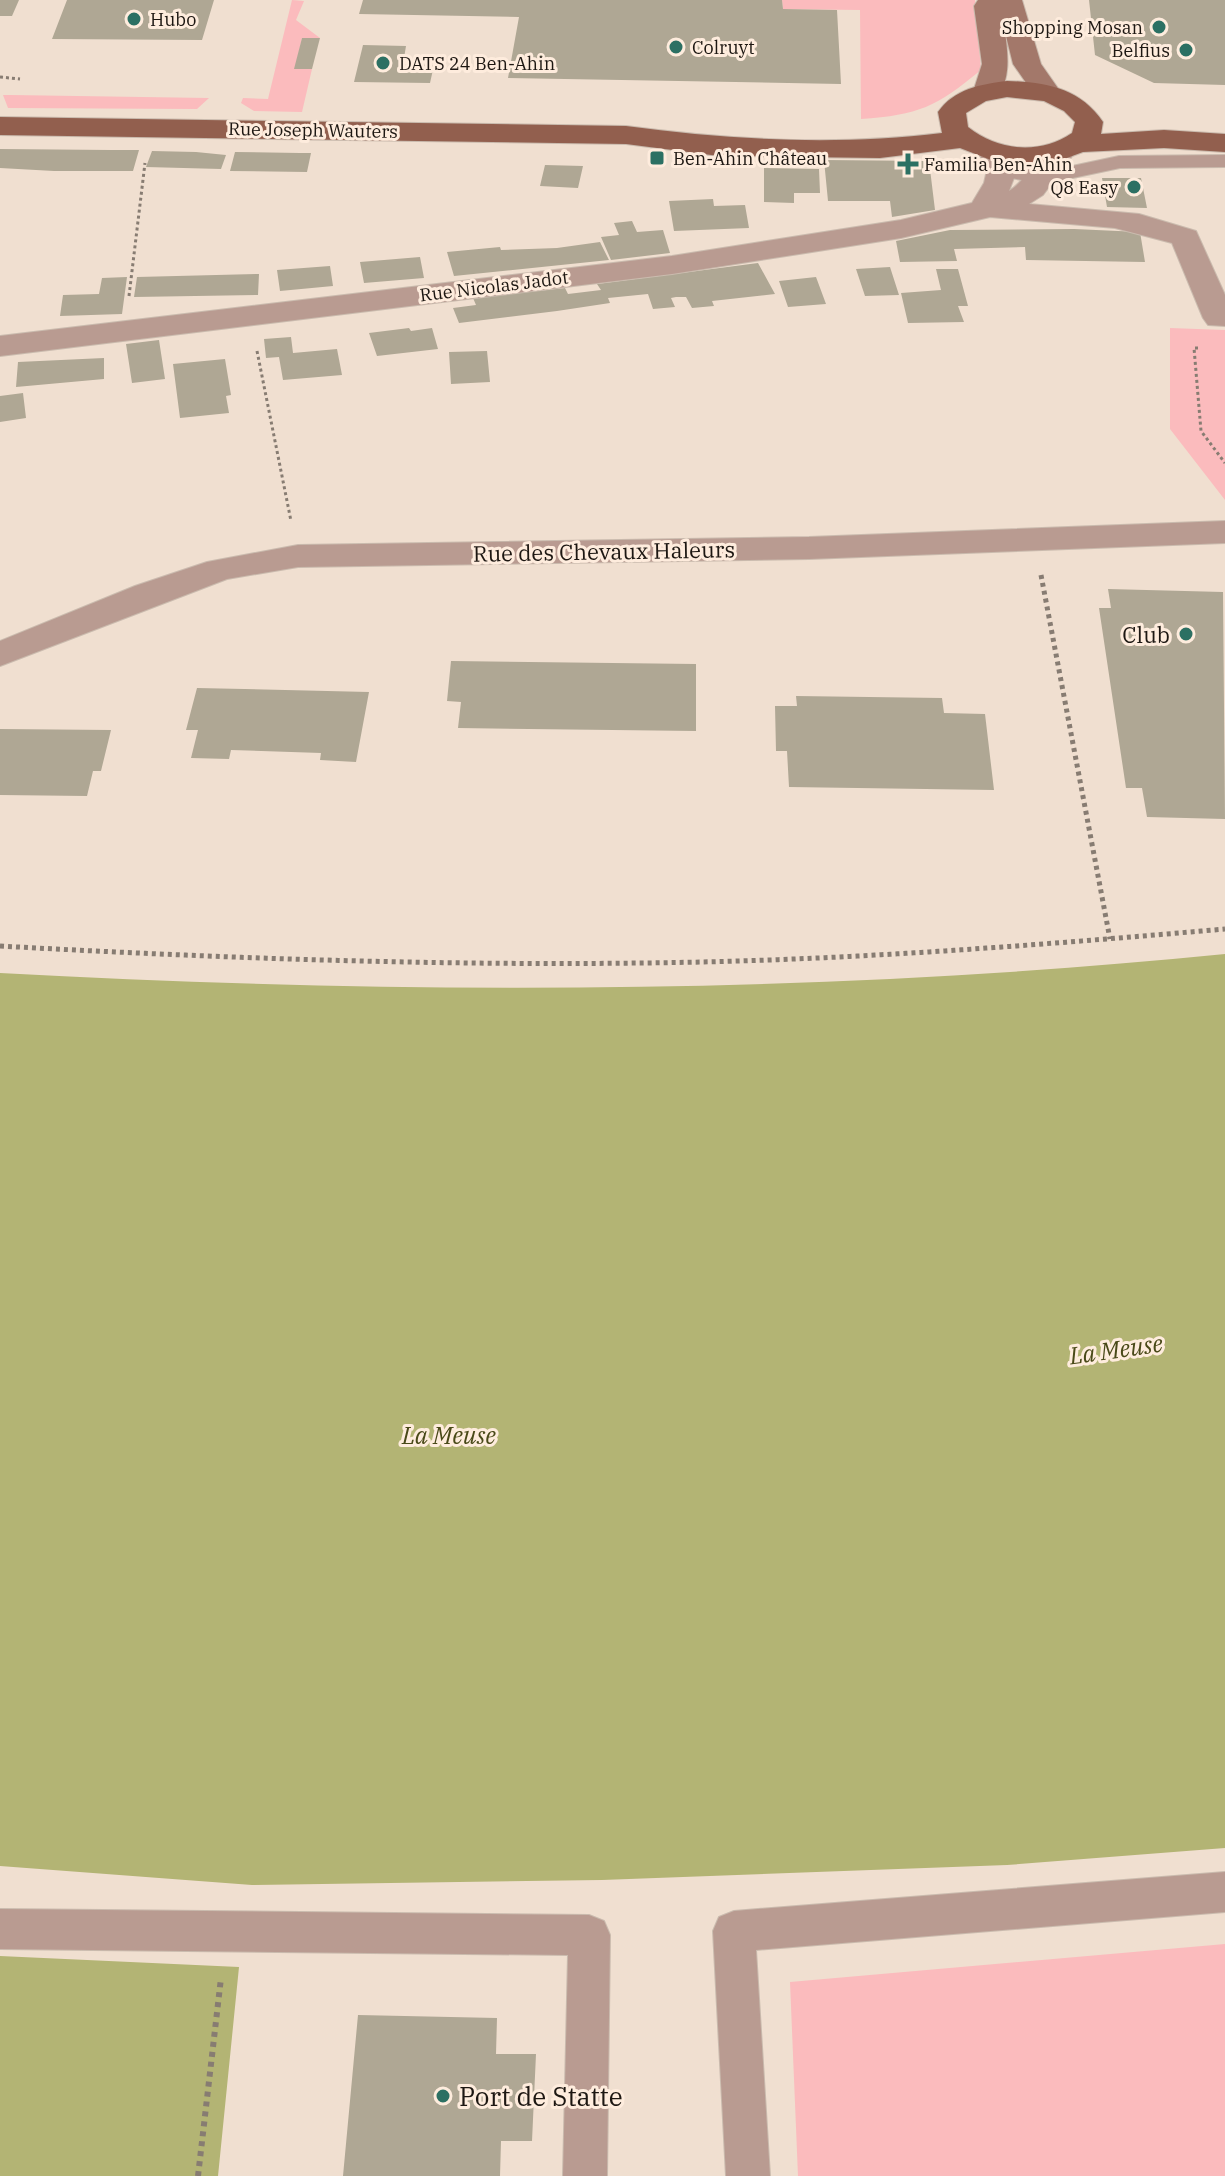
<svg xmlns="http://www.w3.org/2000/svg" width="1225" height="2176" viewBox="0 0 1225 2176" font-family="'IBM Plex Serif',serif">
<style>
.green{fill:#fbbbbd}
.water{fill:#b3b474}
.building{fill:#afa794}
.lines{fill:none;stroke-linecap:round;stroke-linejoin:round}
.service-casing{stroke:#cabbae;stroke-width:2}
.minor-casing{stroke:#cabbae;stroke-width:2}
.secondary-casing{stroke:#cabbae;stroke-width:2}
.primary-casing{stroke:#cabbae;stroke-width:2}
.path-far2{stroke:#877c72;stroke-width:3;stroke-dasharray:3 3;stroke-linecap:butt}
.path-far1{stroke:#877c72;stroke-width:5;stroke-dasharray:4 4;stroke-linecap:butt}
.path{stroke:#877c72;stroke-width:6;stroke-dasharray:5 5;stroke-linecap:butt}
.service{fill:#b99b91;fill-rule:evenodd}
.minor{fill:#b99b91;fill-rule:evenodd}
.secondary{fill:#a3786a;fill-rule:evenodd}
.primary{fill:#925f4e;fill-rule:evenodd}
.poi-dot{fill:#2c7063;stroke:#feecdd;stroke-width:3}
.labels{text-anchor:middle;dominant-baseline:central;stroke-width:6;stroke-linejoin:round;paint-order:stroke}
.far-poi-label{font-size:18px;fill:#1d1712;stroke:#feecdd;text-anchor:start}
.far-street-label{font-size:18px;fill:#1d1712;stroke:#feecdd}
.street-label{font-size:22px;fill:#1d1712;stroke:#feecdd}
.poi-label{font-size:22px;fill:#1d1712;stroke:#feecdd;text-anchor:end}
.water-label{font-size:24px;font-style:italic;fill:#494918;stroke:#feecdd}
.near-poi-label{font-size:26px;fill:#1d1712;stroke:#feecdd;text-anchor:start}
</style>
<rect width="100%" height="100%" fill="#f0dfd0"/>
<path class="green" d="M292,0l12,1 -8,19 24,18h-18l-7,31h17l-10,43 -48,-1 -13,-8 2,-5 25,1z
M782,0h193l6,70c-45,37 -62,45 -120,49l-1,-109 -77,-1z
M3,95h8l198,3 -12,11 -189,-1z
M1170,328l55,2v170l-55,-71z
M1225,1944v232h-427l-8,-194z"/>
<path class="water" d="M1225,954v894l-218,17 -405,15 -350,5 -252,-19v-893c409,22 817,22 1225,-19z
M0,1956l239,11 -21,209h-218z"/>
<path class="building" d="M0,0h19l-7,16h-12z
M67,0h147l-12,40 -150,-1z
M363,0h419l1,9 54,1 4,74 -333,-6 11,-61 -160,-3z
M1089,0h136v85l-71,-2 -59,-28z
M302,38h18l-8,31h-18z
M363,45l43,1 -3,18 31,1 -4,18 -76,-1z
M0,149l111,1h28l-6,21h-79l-54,-3z
M152,151l44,1 30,3 -5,14 -75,-2z
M235,152l65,1h11l-4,19 -77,-1z
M824,160l105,1 6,49 -43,7 -2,-16h-62z
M545,165l38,1 -5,22 -38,-2z
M764,168l55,1 1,24h-26v10l-30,-1z
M1102,178h39l6,30 -40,-1z
M713,199l1,7 31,-1 4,23 -75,3 -5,-30z
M632,221l5,11 26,-2 7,23 -59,7 -10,-23 18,-2 -5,-12z
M1074,229l66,3 5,30 -119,-2 -1,-13 -71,2 3,12 -57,1 -4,-21 54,-11z
M600,242l9,18 -155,16 -7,-24 53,-5 1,3 56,-2z
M420,257l4,21 -60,5 -4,-21z
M758,263l17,31 -63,7 2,5 -22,2 -6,-11h-10l-5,1 4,9 -22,2 -5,-15 -40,4 2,5 -53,8 -98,12 -6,-15 23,-3 -3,-7 92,-10 3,6 33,-4 -4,-6z
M330,266l3,20 -53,5 -3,-21z
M890,267l9,28 -34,1 -9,-27z
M936,269h22l10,37h-10l6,16 -56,1 -7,-30 40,-3z
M259,274l-1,21 -124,2 3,-20z
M127,277l-5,37 -62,2 3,-21 36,-1 3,-16z
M816,277l10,27 -38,3 -9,-26z
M409,328l2,3 21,-3 6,21 -61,7 -8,-23z
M291,337l2,16 44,-4 5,26 -59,5 -4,-23 -13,1 -2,-19z
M159,340l6,39 -33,4 -6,-39z
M487,351l3,31 -39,2 -2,-32z
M104,358v21l-88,8 2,-25z
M225,359l6,36 -5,1 3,17 -49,5 -7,-54z
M23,393l3,25 -26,4v-26z
M1108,589l115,3 2,227 -78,-2 -5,-29h-16l-27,-180h12z
M451,661l245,3v67l-238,-3 3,-26 -14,-1z
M197,688l172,4 -13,70 -36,-2 1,-7 -90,-3 -2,9 -38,-1 7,-28h-12z
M796,696l146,2 2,15 41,1 9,76 -205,-3 -2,-36h-11l-1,-45h22z
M0,729l111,1 -10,41h-8l-6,25 -87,-1z
M358,2015l139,3 -1,36h40l-4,87h-31l-1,35h-157z"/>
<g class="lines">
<g class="service-casing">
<path id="service" d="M1225,155v12l-105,1 -76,16 -50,-9 -3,-5 11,-6 42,8 75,-16z
M1225,1872v40l-469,38 14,226h-44l-13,-245 6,-14 15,-6z
M0,1909l589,6 15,6 6,14 -3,241h-44l5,-221 -568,-6z"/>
</g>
<g class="minor-casing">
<path id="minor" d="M992,142l10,3 15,25 -8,21c23,-14 34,-53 63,-46l4,6 -33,44 -14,9 110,10 57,17 29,64v31l-17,-1 -5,-7 -31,-75 -57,-15 -125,-11 -89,21 -229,36 -672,82v-20l672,-80 229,-36 71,-17 12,-20 3,-13 -9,-19 4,-6z
M1225,521v22l-416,16 -511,8 -71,12 -227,87v-25l135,-55 72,-24 91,-17 511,-8z"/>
</g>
<g class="secondary-casing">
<path id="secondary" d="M978,0h44l19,64 21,30 -4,6h-20l-25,-36 -8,-32c3,24 6,45 -8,66h-20l-4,-6 9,-28 -8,-58z"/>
</g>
<g class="primary-casing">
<path id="primary" d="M1007,81c39,1 73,7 96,41l-2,12 63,-4 61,4v18l-61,-4 -81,4 -27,10 -37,3 -28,-5 -31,-12 -80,10 -161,-2 -93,-12 -626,-9v-18l626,9c105,14 210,20 316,7l-4,-21c16,-23 43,-28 69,-31zM1007,97l37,4 20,10 11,11 -3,11c-33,22 -73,18 -104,-6l-2,-14 20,-12z"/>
</g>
<path class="path-far2" d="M0,77l20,2
M129,296l16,-133
M1198,348h-4l7,83 24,32
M257,351l34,170"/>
<path class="path-far1" d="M1041,575l69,364
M0,946c234,13 468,21 702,16 175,-4 349,-18 523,-33"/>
<path class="path" d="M198,2176l23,-198"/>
<use href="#service" class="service"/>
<use href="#minor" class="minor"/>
<use href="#secondary" class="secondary"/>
<use href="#primary" class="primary"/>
</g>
<g class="poi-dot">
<circle cx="134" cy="19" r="8"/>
<circle cx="1159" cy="27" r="8"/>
<circle cx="676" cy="47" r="8"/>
<circle cx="1186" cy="50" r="8"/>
<circle cx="383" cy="63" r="8"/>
<rect x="649" y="150" width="16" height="16" rx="4"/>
<path d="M904 152h8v8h8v8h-8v8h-8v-8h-8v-8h8z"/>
<circle cx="1134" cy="187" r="8"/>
<circle cx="1186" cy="634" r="8"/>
<circle cx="443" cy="2096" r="8"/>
</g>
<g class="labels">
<g class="far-poi-label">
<text x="150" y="19">Hubo</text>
<text x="1143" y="27" text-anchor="end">Shopping Mosan</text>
<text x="692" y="47">Colruyt</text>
<text x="1170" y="50" text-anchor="end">Belfius</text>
<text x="399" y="63">DATS 24 Ben-Ahin</text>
<text x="673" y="158">Ben-Ahin Château</text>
<text x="924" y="164">Familia Ben-Ahin</text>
<text x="1118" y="187" text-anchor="end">Q8 Easy</text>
</g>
<g class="far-street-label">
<text transform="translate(313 130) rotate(1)">Rue Joseph Wauters</text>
<text transform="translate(494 286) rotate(-7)">Rue Nicolas Jadot</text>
</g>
<g class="street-label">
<text transform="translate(604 551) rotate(-1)">Rue des Chevaux Haleurs</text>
</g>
<g class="poi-label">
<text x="1170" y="634">Club</text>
</g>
<g class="water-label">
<text transform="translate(1116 1349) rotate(-8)">La Meuse</text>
<text x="449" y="1435">La Meuse</text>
</g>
<g class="near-poi-label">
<text x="459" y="2096">Port de Statte</text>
</g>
</g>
</svg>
